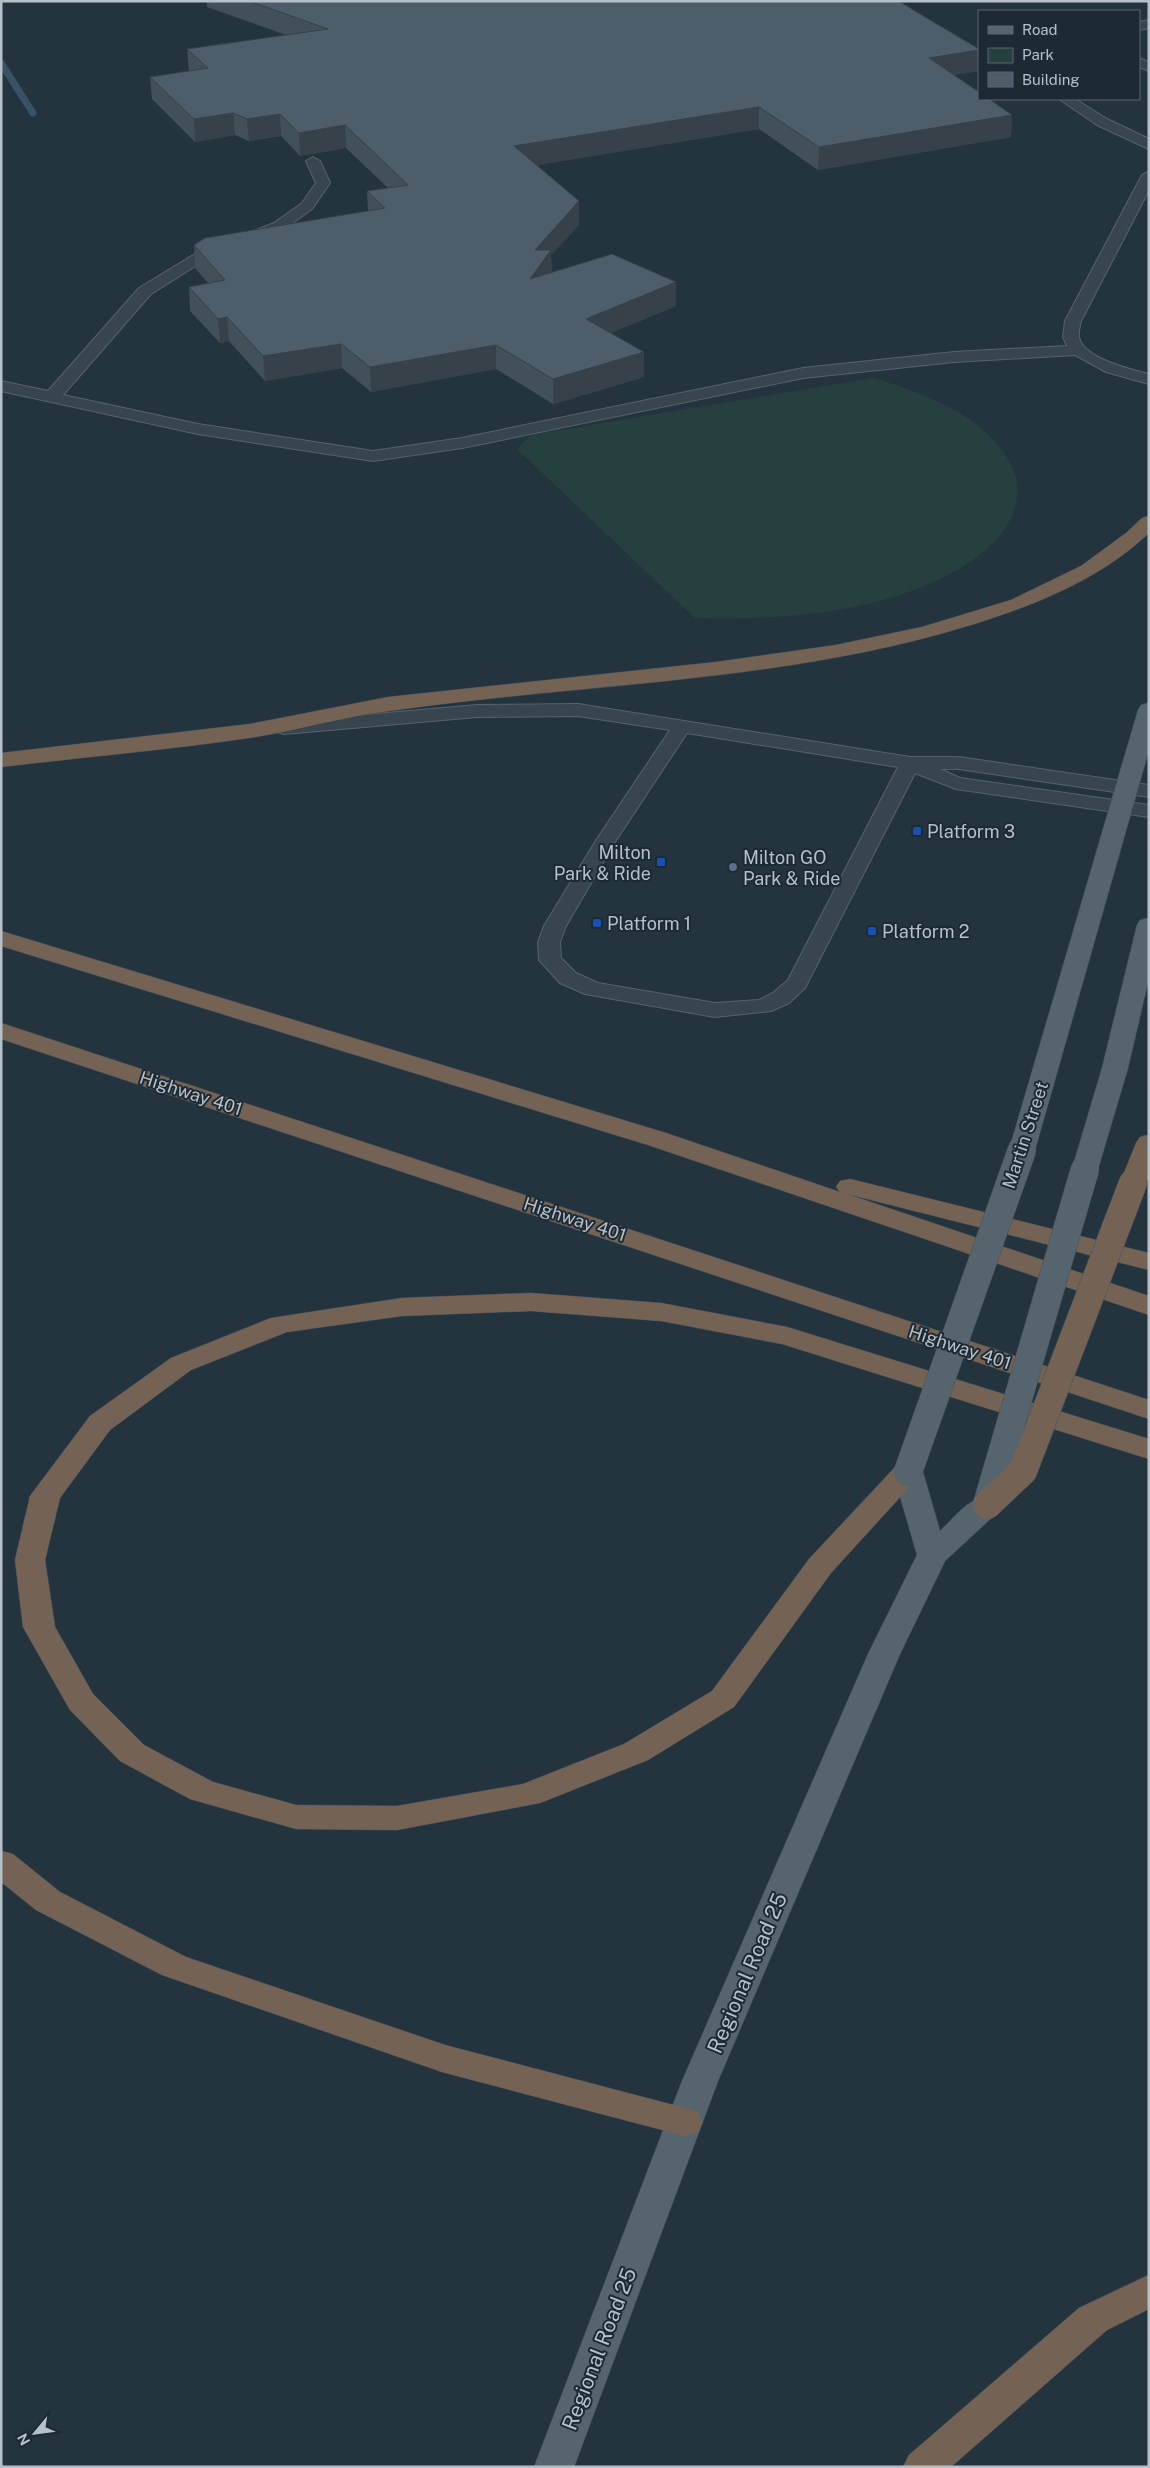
<svg xmlns="http://www.w3.org/2000/svg" width="1150" height="2468" viewBox="0 0 1150 2468" font-family="'Public Sans',sans-serif">
<style>
.green{fill:#26403f}
.lines{fill:none;stroke-linecap:round;stroke-linejoin:round}
.stream{stroke:#385266;stroke-width:7}
.lane-casing{stroke:#56636c;stroke-width:2}
.primary-casing{stroke:#45515b;stroke-width:1}
.highway-casing{stroke:#435059;stroke-width:1}
.lane{fill:#38454e;fill-rule:evenodd}
.primary{fill:#56646e;fill-rule:evenodd}
.highway{fill:#746355;fill-rule:evenodd}
.primary-bridge-casing{stroke:#45515b;stroke-width:29;stroke-linecap:butt}
.highway-bridge-casing{stroke:#435059;stroke-width:29;stroke-linecap:butt}
.primary-bridge{stroke:#56646e;stroke-width:28}
.highway-bridge{stroke:#746355;stroke-width:28}
.wall{fill:#42505a}
.shaded-wall{fill:#36414a}
.building{fill:#4d5d69;stroke:#36414a}
.transit-dot{fill:#1a4fb4;stroke:#1d2a34;stroke-width:2}
.service-dot{fill:#5c6f8a;stroke:#1d2a34;stroke-width:2}
.labels{text-anchor:middle;dominant-baseline:central;stroke-width:4;stroke-linejoin:round;paint-order:stroke}
.poi-label{font-size:18px;fill:#b5c0c9;stroke:#1d2a34;text-anchor:start}
.street-label{font-size:18px;fill:#b5c0c9;stroke:#1d2a34}
.near-street-label{font-size:21px;fill:#b5c0c9;stroke:#1d2a34}
</style>
<rect width="100%" height="100%" fill="#24343f"/>
<path class="green" d="M874,378c36,11 73,24 103,47 81,65 27,127 -48,159 -73,31 -155,36 -234,34l-178,-169 14,-14z"/>
<g class="lines">
<path class="stream" d="M1,63l32,50"/>
<g class="lane-casing">
<path id="lane" d="M1149,20v8l-10,2v-8z
M1139,58l10,4v9l-10,-4z
M1059,99h16l32,20 42,20v10l-52,-24z
M313,157l7,4 10,22 -18,26 -28,20 -79,31 -54,34 -88,101 135,29 175,27 89,-13 341,-70 151,-16 113,-6 -4,-9 2,-16 77,-146 7,-4v19l-68,131c-1,5 -3,11 -2,16 3,21 53,33 70,37v10l-43,-12 -31,-17 -121,7 -151,16 -341,70 -89,13 -175,-27 -197,-43v-10l47,10 91,-103 56,-34 79,-31 28,-20 14,-20 -10,-22z
M578,704l332,53h49l190,28v12l-190,-28h-19l20,9 189,27v12l-193,-28 -41,-16 -110,215 -16,15 -18,8 -56,6 -130,-23 -25,-11 -21,-23 -1,-18 6,-16 51,-84 75,-112 -92,-14 -101,1 -193,17 -7,-2 -3,-4 3,-4 7,-2 193,-17zM687,733l211,34 -110,213 -15,13 -14,7 -44,3 -117,-20 -22,-10 -15,-15 -1,-16 6,-16 49,-84z"/>
</g>
<g class="primary-casing">
<path id="primary" d="M1149,703v47l-114,400 -4,6 -9,2 -9,-2 -4,-6 129,-440 3,-5z
M1149,918v60l-21,90 -30,101 -4,6 -9,2 -9,-2 -4,-6 30,-101 35,-143 3,-5z
M908,1462l11,3 4,7 17,59c17,-16 33,-40 58,-33l4,7 -4,7 -53,49 -45,93 -182,427 -144,386h-40l148,-386 186,-427 49,-99 -24,-83 4,-7z"/>
</g>
<g class="highway-casing">
<path id="highway" d="M1149,516v17c-50,47 -114,72 -178,92 -188,58 -388,58 -582,86 -47,6 -93,20 -140,27 -82,12 -165,19 -248,29v-14l249,-29 138,-27 328,-35 120,-17 86,-18 89,-27 70,-34 45,-33 16,-15z
M1,931l665,202 174,59 -4,-5 4,-6 10,-2 299,74v17l-302,-76 302,102v19l-501,-170 -647,-199z
M1,1023l1148,377v19l-1148,-380z
M1149,1135v42l-6,12 -10,2 -10,-2 -3,-6 16,-40 4,-6z
M531,1293l130,10 126,24 362,112v20l-367,-115 -121,-23 -130,-10 -129,5 -115,16 -96,38 -81,60 -50,68 -15,62 10,67 38,67 51,51 69,37 83,23 101,1 126,-22 101,-40 88,-53 97,-132 88,-94 11,-3 11,3 4,7 -92,101 -97,134 -86,53 -108,43 -143,27 -101,-1 -106,-30 -70,-38 -50,-51 -47,-83 -8,-67 15,-64 60,-80 81,-58 100,-40 131,-20z
M1,1851l12,3 47,38 126,65 259,88 240,63 13,4 5,10 -5,10 -13,4 -243,-64 -280,-97 -126,-65 -35,-28z
M1149,2275v34l-42,21 -156,137h-48l6,-12 170,-147z"/>
</g>
<use href="#lane" class="lane"/>
<use href="#primary" class="primary"/>
<use href="#highway" class="highway"/>
<g class="primary-bridge-casing">
<path id="primary-bridge" d="M908,1472l114,-322
M987,1505l98,-336"/>
</g>
<g class="highway-bridge-casing">
<path id="highway-bridge" d="M987,1505l36,-34 110,-288"/>
</g>
<use href="#primary-bridge" class="primary-bridge"/>
<use href="#highway-bridge" class="highway-bridge"/>
</g>
<path class="wall" d="M207,1h692l79,70 -24,4 58,40 -1,22 -193,33 -59,-41 -223,36 43,36v24l-28,30 1,17 124,10v24l-65,27 33,44 -91,27 -57,-35 -125,23 -29,-24 -77,13 -36,-40 -9,2 -30,-32 -1,-24 19,-4 -13,-15 -1,-23 174,-34 -1,-20 21,-3 -42,-40 -46,8 -19,-20 -32,5 -14,-6 -40,7 -43,-43 -2,-22 39,-6 -2,-22 99,-14 -79,-28z"/>
<path class="shaded-wall" d="M979,50l-1,21 -50,9 1,-22z
M759,107v22l-245,40v-23z
M233,113l2,22 -40,7 -1,-23z
M280,114l1,22 -32,5 -2,-22z
M1012,115l-1,22 -193,33 1,-23z
M345,125l1,23 -46,8 -1,-23z
M579,201v24l-28,30 1,19 -22,5 5,-29z
M676,282v24l-90,37v-24z
M227,317l2,24 -9,2 -2,-24z
M341,344l1,24 -77,13 -2,-25z
M496,345v24l-125,23 -1,-25z
M644,352v25l-91,27v-25z"/>
<path class="building" d="M249,1h650l16,10 64,38v1l-50,8 50,34v7h10l23,16 -193,32 -60,-40 -245,39 65,55 -44,49h16l-21,29 82,-25 64,28 -90,37 58,33 -91,27 -57,-34 -126,22 -29,-23 -78,12 -36,-39 -9,2 -29,-32 36,-7 -31,-35 11,-7 180,-30 -18,-17 41,-6 -63,-60 -46,8 -19,-19 -33,5 -14,-6 -39,6 -44,-42 58,-9 -21,-19 141,-20z"/>
<g class="transit-dot">
<rect x="912" y="826" width="10" height="10" rx="2.5"/>
<rect x="656" y="857" width="10" height="10" rx="2.5"/>
<rect x="592" y="918" width="10" height="10" rx="2.5"/>
<rect x="867" y="926" width="10" height="10" rx="2.5"/>
</g>
<circle class="service-dot" cx="733" cy="867" r="5"/>
<g class="labels">
<g class="poi-label">
<text x="927" y="831">Platform 3</text>
<text x="651" y="852" text-anchor="end">Milton<tspan x="651" dy="21">Park &amp; Ride</tspan></text>
<text x="743" y="857">Milton GO<tspan x="743" dy="21">Park &amp; Ride</tspan></text>
<text x="607" y="923">Platform 1</text>
<text x="882" y="931">Platform 2</text>
</g>
<g class="street-label">
<text transform="translate(191 1093) rotate(18)">Highway 401</text>
<text transform="translate(1025 1135) rotate(-72)">Martin Street</text>
<text transform="translate(575 1219) rotate(18)">Highway 401</text>
<text transform="translate(960 1347) rotate(18)">Highway 401</text>
</g>
<g class="near-street-label">
<text transform="translate(747 1973) rotate(-67)">Regional Road 25</text>
<text transform="translate(599 2349) rotate(-69)">Regional Road 25</text>
</g>
</g>
<rect width="1150" height="2468" fill="none" stroke="#b5c0c9" stroke-width="5"/>
<rect x="978" y="10" width="162" height="90" fill="#1d2a34" stroke="#5a6670"/>
<rect x="988" y="26" width="25" height="8" fill="#56646e" stroke="#5a6670"/>
<text x="1022" y="35" font-size="15" fill="#b5c0c9">Road</text>
<rect x="988" y="48" width="25" height="15" fill="#26403f" stroke="#5a6670"/>
<text x="1022" y="60" font-size="15" fill="#b5c0c9">Park</text>
<rect x="988" y="72" width="25" height="15" fill="#4d5d69" stroke="#5a6670"/>
<text x="1022" y="85" font-size="15" fill="#b5c0c9">Building</text>
<g transform="translate(35 2433) rotate(241)" stroke="#1d2a34" stroke-width="4" paint-order="stroke">
<path d="M0-4L9 19L0 12L-9 19Z" fill="#b5c0c9"/>
<text y="-8" font-size="14" font-weight="bold" text-anchor="middle" fill="#b5c0c9">N</text>
</g>
</svg>
